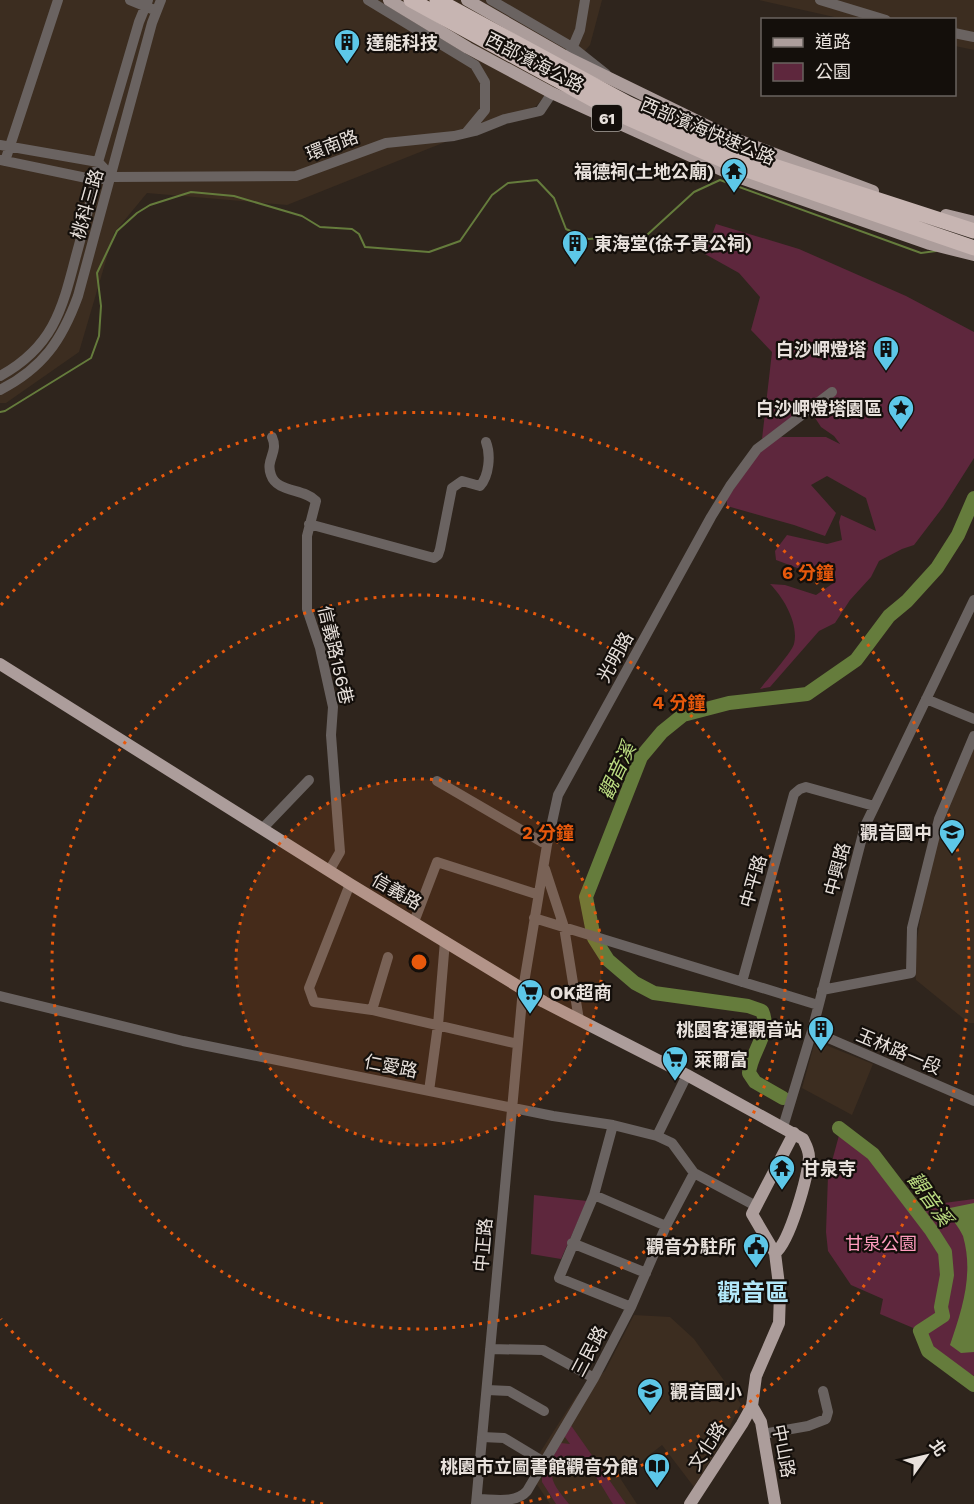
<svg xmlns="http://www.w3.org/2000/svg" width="974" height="1504" viewBox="0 0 974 1504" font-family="'Work Sans','Noto Sans TC',sans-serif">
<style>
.built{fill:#3c2d20}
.green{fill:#5e273d}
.water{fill:#657c3c}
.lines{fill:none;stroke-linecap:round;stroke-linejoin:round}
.stream{stroke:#657c3c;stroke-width:2}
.river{stroke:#657c3c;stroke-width:14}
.minor{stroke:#6a6361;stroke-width:10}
.major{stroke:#ac9d9b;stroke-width:12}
.highway{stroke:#c7b5b2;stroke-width:15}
.ring{fill:none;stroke:#e8590c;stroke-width:3;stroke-dasharray:3 6}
.labels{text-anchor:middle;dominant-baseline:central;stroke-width:4.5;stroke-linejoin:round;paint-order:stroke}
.shield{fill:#140f0b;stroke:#a8a29d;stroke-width:1.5}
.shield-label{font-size:16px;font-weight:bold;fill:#e8e1dc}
.poi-label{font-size:18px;font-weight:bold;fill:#e8e1dc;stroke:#140f0b;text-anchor:end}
.street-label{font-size:18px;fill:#e8e1dc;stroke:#140f0b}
.park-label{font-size:18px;fill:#ff9dbf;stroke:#140f0b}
.water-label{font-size:20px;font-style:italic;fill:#bbdc81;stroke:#140f0b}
.district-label{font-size:24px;font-weight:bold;fill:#b2e7f9;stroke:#140f0b}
.centre{fill:#e8590c;stroke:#140f0b;stroke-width:3}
.ring-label{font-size:18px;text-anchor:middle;font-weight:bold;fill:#e8590c;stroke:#140f0b;stroke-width:4.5;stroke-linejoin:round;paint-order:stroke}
</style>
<rect width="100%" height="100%" fill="#2f251d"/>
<path class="built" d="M0,0h602l-12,45 -54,61 -249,99 -140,-12 -33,40 -35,119 -73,51h-6z
M759,0h215v50l-19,-4 -1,-26 -111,-1z
M971,731l3,1v291h-5l-53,-43 -2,-20 21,-140z
M818,1042l55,22 -21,51 -50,-27 12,-43z
M634,1315l36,2 24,22 47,65 -16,32 -31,51 -32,-42 -42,33 17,26h-87l-22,-33 49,-76 28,-24z"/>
<path class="green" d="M716,224l83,25 107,47 68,36v126l-31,49 -29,38 -12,4 -23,12 -8,16 -21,23 -15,23 -16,8 -49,56 -10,2c7,-9 32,-37 34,-45 5,-20 -10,-46 -24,-60l15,1 31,10 19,-13 -59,-22 -1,-9 12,-16 40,9 15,-4 -3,-18 2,-7 35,16 -10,-33 -39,-22 -16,9 25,28 -11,23 -31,-11 -67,-19v-7l32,-47 19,-15h48l14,7 -6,-8 -13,-9 -15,-23v4l-44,31 10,-87 -21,-22 9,-33 -21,-24 -34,-19z
M841,1128l32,26 44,57 12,-6 45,-6v177l-38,-22 -10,-1 -10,-22 2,-1 -38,-16 3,-15 -32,-14 -23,-34 -2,-19 2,-56z
M534,1195l53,6 -26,58 -30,-5z
M570,1424l56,80h-13c-8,-12 -21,-37 -33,-45 -13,-9 -31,2 -28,17 1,10 11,20 17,28h-13l-14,-22v-7l19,-32 9,1 -8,-11z"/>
<path class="water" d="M974,1203v149l-13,1 -11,-8c12,-35 24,-71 13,-109 -4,-9 -12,-18 -18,-27z"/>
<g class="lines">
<path class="stream" d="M0,412l5,-1 86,-53 8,-22 2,-30 -4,-33 20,-42 20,-18 13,-8 41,-13 43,4 68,20 18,11 32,2 7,5 6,13 64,5 31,-11 32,-46 16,-12 29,-3 17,18 12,31 22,10 59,-4 47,-43 26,-12 201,73 15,-2"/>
<path class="river" d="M783,1098l-28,-16 -6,-9c2,-22 23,-40 13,-62l-14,-5 -94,-13 -19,-10 -27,-23 -14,-22 -8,-41 55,-140 21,-25 21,-17 46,-12 78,-9 49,-34 33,-44 18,-15 30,-33 21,-33 16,-37
M839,1128l34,26 58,76 14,22 2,23 -6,32 2,9 -23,15 8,20 46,34"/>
<path class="minor" d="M130,0l22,9
M368,0l107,65 10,17v28l-19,23
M491,0l81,47 34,27
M820,0l66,20
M954,33l20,4
M571,51l9,-21 5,-30
M0,145l98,17 14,15
M0,160l96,20 16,-3 184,-1 90,-33 68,-7 21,-5 30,-12 35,-8 12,-18
M5,161l53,-161
M0,376c53,-29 62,-66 76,-120 7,-25 13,-50 20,-76l2,-18 41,-140 9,-22
M0,390c43,-22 62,-50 78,-94l74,-273 9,-23
M272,437c7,16 -7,22 -1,38 6,18 33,13 45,26l-9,35v73l13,39 13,59 -2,28 9,117 -11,19
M309,524l125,34 4,-3 2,-6 12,-61 10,-7 18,5c9,-10 11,-31 6,-44
M926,699l48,20
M437,781l110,64
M262,829l47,-49
M545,869l19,58 15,93
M350,884l-41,104 5,14 58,8 146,34
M534,918l284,87
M414,922l23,-60 99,32
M742,982l52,-188 6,-5 6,-2 68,19
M822,990l89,-17 1,-45 27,-109 35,-83
M0,996l183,45 370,75 60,9 44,11 15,7 22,30 62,33
M372,1010l16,-53
M812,1031l162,70
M429,1091l9,-66 7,-84
M613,1125l-19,70 -35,83 72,29
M783,1127l29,-96 53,-205 109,-226
M657,1136l30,-61
M594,1195l72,31
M572,1243l74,30
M490,1349l53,1 51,28
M487,1390l22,1 35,20
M763,1434l45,-8 18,-7 2,-7 -5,-21
M482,1437l22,1 40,24
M477,1499c16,0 39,5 50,-8l67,-113 37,-71 35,-81 28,-53
M476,1504l47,-515 24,-144 11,-50 153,-278 19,-31 27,-37 75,-57"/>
<path class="major" d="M389,0l79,48 84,45 183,83 195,68 44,11
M467,0l101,58 162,79 143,54
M946,215l28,7
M0,664l350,220 194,118 143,73 116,64c3,6 6,11 6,18 -1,19 -19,85 -34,96
M752,1406l9,16 14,82
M690,1504l52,-80 10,-18 4,-30 23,-53 1,-30 -5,-40 -23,-39 42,-81"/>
<path class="highway" d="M411,0l212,116 115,51 236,81
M437,0l192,104 111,51 234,76"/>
</g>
<circle cx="419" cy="962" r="183" fill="#e8590c" fill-opacity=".12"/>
<g class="ring">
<circle cx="419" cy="962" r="183"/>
<circle cx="419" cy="962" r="367"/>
<path d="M323 1504A550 550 0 0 1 1 1319M1 605A550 550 0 1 1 515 1504"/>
</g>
<defs>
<g id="building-pin" transform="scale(1.35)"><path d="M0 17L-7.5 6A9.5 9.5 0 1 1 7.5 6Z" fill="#5dc7e8" stroke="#140f0b"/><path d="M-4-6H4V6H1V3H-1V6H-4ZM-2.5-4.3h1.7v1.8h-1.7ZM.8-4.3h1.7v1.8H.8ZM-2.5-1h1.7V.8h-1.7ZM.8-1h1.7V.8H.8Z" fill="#111"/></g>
<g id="temple-pin" transform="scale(1.35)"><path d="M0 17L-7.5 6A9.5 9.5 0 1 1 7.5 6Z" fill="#5dc7e8" stroke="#140f0b"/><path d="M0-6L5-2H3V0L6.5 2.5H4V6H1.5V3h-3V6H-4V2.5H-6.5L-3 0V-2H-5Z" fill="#111"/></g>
<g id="sight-pin" transform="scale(1.35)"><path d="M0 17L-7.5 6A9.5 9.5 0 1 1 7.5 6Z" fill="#5dc7e8" stroke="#140f0b"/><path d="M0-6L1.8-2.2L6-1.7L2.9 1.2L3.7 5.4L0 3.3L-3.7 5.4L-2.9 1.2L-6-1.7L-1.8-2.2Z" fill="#111"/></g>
<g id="school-pin" transform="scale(1.35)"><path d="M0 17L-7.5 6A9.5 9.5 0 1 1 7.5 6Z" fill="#5dc7e8" stroke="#140f0b"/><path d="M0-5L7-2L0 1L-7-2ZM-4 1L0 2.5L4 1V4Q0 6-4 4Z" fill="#111"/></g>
<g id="supermarket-pin" transform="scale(1.35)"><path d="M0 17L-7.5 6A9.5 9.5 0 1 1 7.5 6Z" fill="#5dc7e8" stroke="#140f0b"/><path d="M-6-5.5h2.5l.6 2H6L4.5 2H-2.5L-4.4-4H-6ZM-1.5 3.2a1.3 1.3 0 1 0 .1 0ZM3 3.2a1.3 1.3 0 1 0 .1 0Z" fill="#111"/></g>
<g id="civic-pin" transform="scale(1.35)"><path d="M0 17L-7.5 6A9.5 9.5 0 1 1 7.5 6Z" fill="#5dc7e8" stroke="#140f0b"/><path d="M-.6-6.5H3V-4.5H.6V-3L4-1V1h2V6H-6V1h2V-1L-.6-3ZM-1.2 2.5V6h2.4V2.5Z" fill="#111"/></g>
<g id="library-pin" transform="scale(1.35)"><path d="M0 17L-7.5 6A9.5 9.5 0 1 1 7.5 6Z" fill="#5dc7e8" stroke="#140f0b"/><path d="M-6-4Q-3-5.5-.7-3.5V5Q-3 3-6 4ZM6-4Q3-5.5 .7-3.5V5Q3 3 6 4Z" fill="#111"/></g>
</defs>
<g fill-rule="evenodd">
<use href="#building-pin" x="347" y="42"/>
<use href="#temple-pin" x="734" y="171"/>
<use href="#building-pin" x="575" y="243"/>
<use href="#building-pin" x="886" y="349"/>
<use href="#sight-pin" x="901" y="408"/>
<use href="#school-pin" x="952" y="832"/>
<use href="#supermarket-pin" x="530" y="992"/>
<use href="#building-pin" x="821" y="1029"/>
<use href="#supermarket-pin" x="675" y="1059"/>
<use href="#temple-pin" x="782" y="1168"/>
<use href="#civic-pin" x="756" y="1246"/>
<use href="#school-pin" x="650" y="1391"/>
<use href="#library-pin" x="657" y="1466"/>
</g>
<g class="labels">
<rect class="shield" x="592" y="105" width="30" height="26" rx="4.5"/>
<g class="shield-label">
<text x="607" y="118">61</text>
</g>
<g class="poi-label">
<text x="366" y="42" text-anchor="start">達能科技</text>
<text x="714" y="171">福德祠(土地公廟)</text>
<text x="594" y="243" text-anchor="start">東海堂(徐子貴公祠)</text>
<text x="866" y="349">白沙岬燈塔</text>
<text x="882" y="408">白沙岬燈塔園區</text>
<text x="932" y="832">觀音國中</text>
<text x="550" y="992" text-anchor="start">OK超商</text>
<text x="802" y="1029">桃園客運觀音站</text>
<text x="694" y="1059" text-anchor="start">萊爾富</text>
<text x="802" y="1168" text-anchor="start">甘泉寺</text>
<text x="736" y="1246">觀音分駐所</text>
<text x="670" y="1391" text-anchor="start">觀音國小</text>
<text x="638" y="1466">桃園市立圖書館觀音分館</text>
</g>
<g class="street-label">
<text transform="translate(535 62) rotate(27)">西部濱海公路</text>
<text transform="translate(708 131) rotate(23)">西部濱海快速公路</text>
<text transform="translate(332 145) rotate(-21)">環南路</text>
<text transform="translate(87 204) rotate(-74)">桃科三路</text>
<text transform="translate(336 655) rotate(77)">信義路156巷</text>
<text transform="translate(615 657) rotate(-61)">光明路</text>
<text transform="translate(837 869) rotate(-75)">中興路</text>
<text transform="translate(753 881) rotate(-74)">中平路</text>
<text transform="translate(397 891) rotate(30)">信義路</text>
<text transform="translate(899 1051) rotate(23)">玉林路一段</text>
<text transform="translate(391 1066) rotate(11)">仁愛路</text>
<text transform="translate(483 1245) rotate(-85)">中正路</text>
<text transform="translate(589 1351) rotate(-62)">三民路</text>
<text transform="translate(707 1446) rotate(-57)">文化路</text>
<text transform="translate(784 1451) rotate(79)">中山路</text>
</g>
<g class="park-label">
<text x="881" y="1243">甘泉公園</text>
</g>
<g class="water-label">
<text transform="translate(617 771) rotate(-65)">觀音溪</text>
<text transform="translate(930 1199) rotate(54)">觀音溪</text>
</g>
<g class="district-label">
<text x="753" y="1293">觀音區</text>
</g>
</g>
<circle cx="419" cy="962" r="9" class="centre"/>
<g class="ring-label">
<text x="808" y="579">6 分鐘</text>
<text x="679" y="709">4 分鐘</text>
<text x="548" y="839">2 分鐘</text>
</g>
<rect x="761" y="18" width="195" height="78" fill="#140f0b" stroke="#69635f" stroke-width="1.5"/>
<rect x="773" y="38" width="30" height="9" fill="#ac9d9b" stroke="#69635f" stroke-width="1.5"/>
<text x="815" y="48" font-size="18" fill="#e8e1dc">道路</text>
<rect x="773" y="63" width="30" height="18" fill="#5e273d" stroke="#69635f" stroke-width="1.5"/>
<text x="815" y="78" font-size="18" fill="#e8e1dc">公園</text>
<g transform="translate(926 1456) rotate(56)" stroke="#140f0b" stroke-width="4.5" paint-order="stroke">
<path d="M0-4.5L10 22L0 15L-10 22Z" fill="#e8e1dc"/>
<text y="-9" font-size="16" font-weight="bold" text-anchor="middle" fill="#e8e1dc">北</text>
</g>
</svg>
